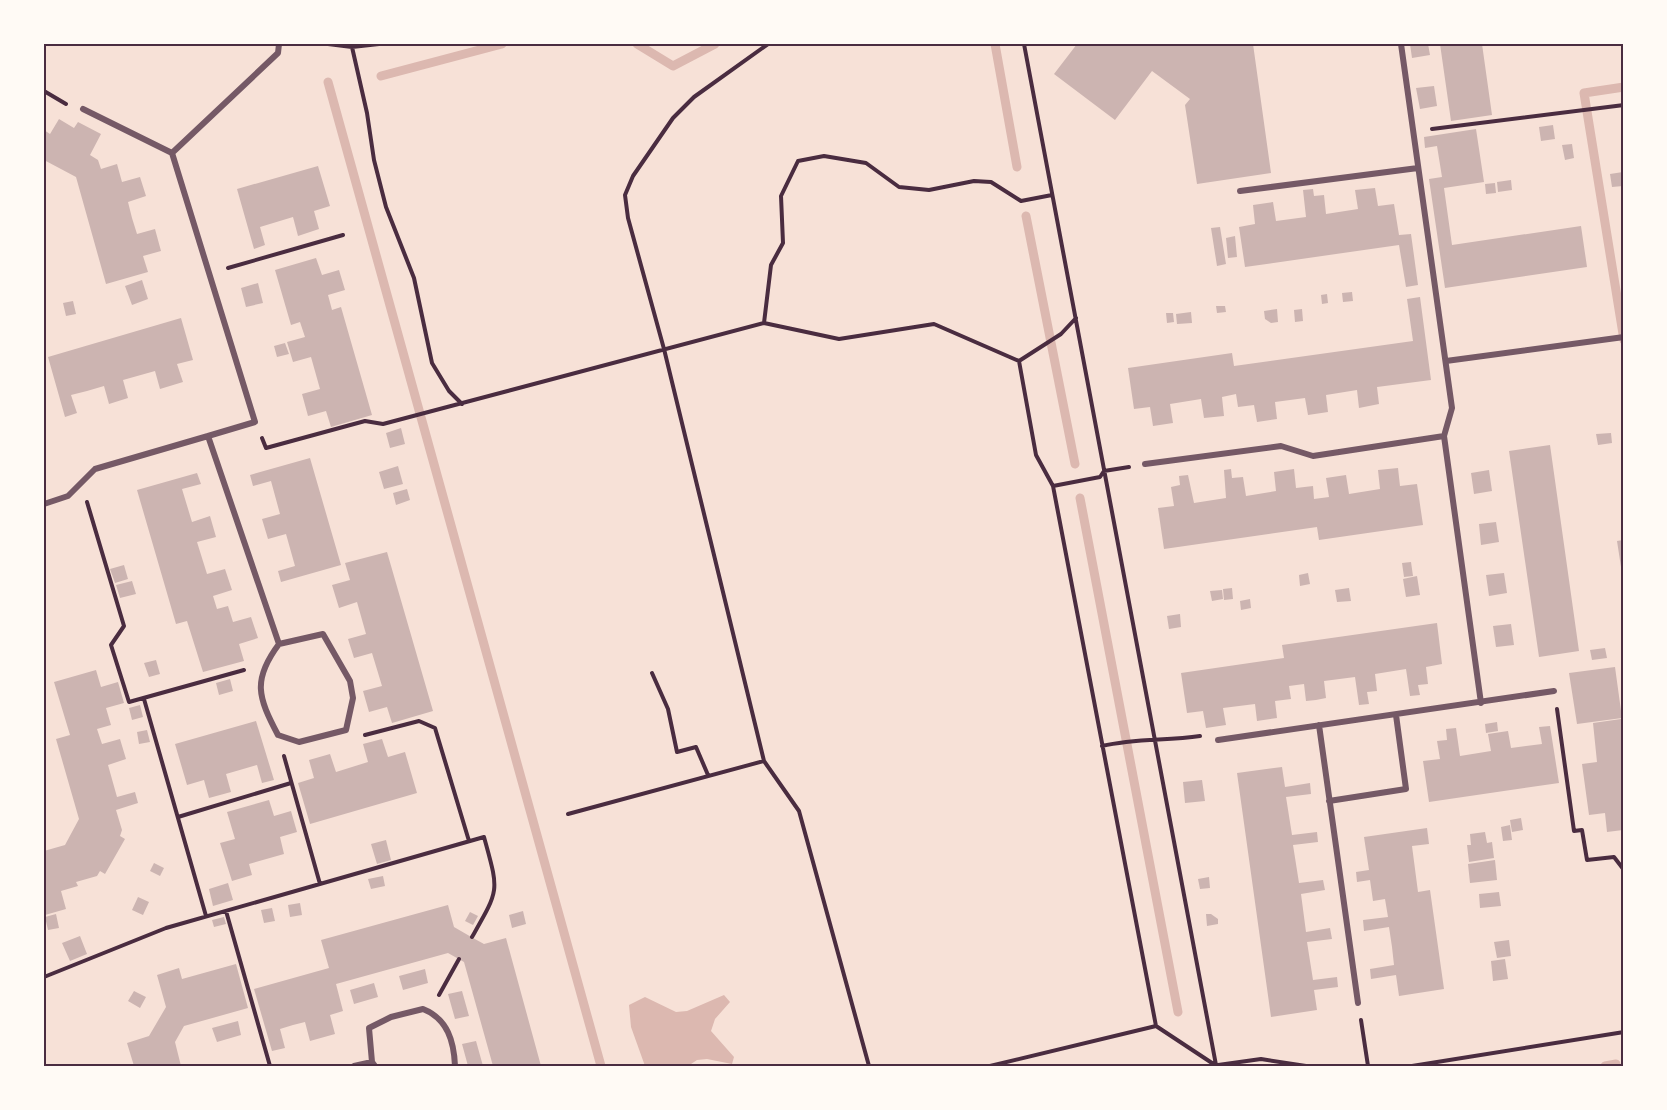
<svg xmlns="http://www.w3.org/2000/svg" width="1667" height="1110" viewBox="0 0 1667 1110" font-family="'Fira Sans',sans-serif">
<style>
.water{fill:#dcb8b0}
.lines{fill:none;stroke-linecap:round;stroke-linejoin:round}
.stream{stroke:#dcb8b0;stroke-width:9}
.building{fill:#ccb4b1}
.path{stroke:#4a2c40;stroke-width:4}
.minor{stroke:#755966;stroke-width:6}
.neatline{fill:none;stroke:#4a2c40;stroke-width:2}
</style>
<rect width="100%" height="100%" fill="#f7e1d7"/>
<path class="water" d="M724,995l6,7 -15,17 -4,12 23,26 -2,7 -25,-5 -10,1 -9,6h-43l-14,-39 -2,-22 16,-8 31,15 11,-1z"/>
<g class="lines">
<path class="stream" d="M637,44l36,22 42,-22
M995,44l22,123
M381,76l121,-32
M328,82l273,984
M1624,87l-40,6 40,247
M1026,216l49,248
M1080,498l98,514
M1605,1066l11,-2"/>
</g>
<path class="building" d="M1077,44h176l18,129 -74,11 -12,-79 5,-6 -38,-28 -37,49 -61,-46z
M1410,44h18l2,11 -18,3z
M1440,44h42l10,71 -41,6z
M1434,86l3,20 -17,3 -4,-21z
M59,119l15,9 4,-6 23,12 -11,21 8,5 3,9 16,-5 5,18 18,-5 6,19 -18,6 4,16 5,16 18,-5 6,22 -18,5 5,16 -42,12 -30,-107 -32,-17v-30l6,4z
M1553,125l2,14 -14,2 -2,-14z
M1476,129l8,53 -40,6 8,57 129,-19 6,41 -142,21 -16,-109 13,-2 -5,-31 -12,2 -1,-11z
M1572,144l2,14 -9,2 -3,-15z
M318,166l12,40 -16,5 5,18 -21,7 -5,-19 -33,10 5,18 -11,4 -17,-60z
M1623,172v14l-11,1 -2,-13z
M1511,180l1,10 -14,2 -1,-10z
M1495,183l1,10 -10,1 -1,-10z
M1375,188l3,18 16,-2 5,31 12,-1 7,51 -12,2 -7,-42 -154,22 -6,-40 16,-3 -2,-19 20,-3 3,19 30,-4 -3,-27 10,-1 1,7 10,-1 2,19 32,-5 -3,-19z
M1220,227l6,37 -9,2 -6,-38z
M1235,236l2,21 -9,1 -2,-20z
M316,258l6,17 17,-5 6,20 -17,5 4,15 9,-3 31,108 -41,12 -5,-16 -18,5 -6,-22 18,-5 -9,-32 -18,5 -6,-20 18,-5 -5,-15 -9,3 -16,-55z
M142,280l6,19 -16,6 -7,-19z
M258,283l5,20 -17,4 -5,-19z
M1352,292l1,9 -10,1 -1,-9z
M1327,294l1,9 -6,1 -1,-9z
M1420,297l11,83 -54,7 2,17 -20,4 -2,-18 -31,5 2,17 -20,3 -3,-17 -30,4 2,17 -20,3 -3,-17 -16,2 -2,-13 -14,3 2,19 -20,2 -3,-19 -31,5 3,19 -20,3 -3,-19 -16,2 -6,-41 104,-15 2,13 179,-25 -6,-42z
M73,301l3,13 -10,2 -3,-13z
M1216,306h9l1,6 -9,1z
M1277,309l1,13 -7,1 -6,-4 -1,-8z
M1302,309l1,12 -8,1 -1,-12z
M1191,312l1,11 -15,1 -1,-10z
M1166,313h7l1,9 -7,1z
M181,318l12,42 -16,4 6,18 -23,7 -5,-18 -32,9 5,18 -19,6 -5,-18 -17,5 -16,4 6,18 -12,4 -17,-60z
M285,343l4,11 -12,3 -3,-11z
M401,428l4,16 -15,4 -4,-15z
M1611,433l1,10 -14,2 -2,-11z
M1550,445l29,206 -40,6 -30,-206z
M310,458l31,107 -60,17 -3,-11 17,-5 -9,-32 -18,5 -6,-20 18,-5 -9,-33 -18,5 -3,-11z
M398,466l5,18 -19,5 -5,-17z
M1398,468l2,18 17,-2 6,41 -104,15 -2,-13 -153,22 -6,-41 16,-2 -3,-19 9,-2 -1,-9 9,-1 6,28 32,-5 -2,-28 7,-1 1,9 11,-1 3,19 30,-5 -2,-19 20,-3 2,19 17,-2 1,13 15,-2 -3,-19 20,-3 3,19 31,-5 -2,-19z
M1489,470l3,21 -18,3 -3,-21z
M197,473l4,11 -19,5 10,33 18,-6 6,21 -19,5 10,32 18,-5 7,21 -19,6 4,13 11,-3 5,16 18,-5 7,21 -19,6 5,17 -41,11 -16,-51 -11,3 -39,-134z
M407,489l3,11 -14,5 -3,-12z
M1496,522l3,20 -18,3 -2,-21z
M1623,540v26l-2,1 -4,-26z
M387,552l46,159 -41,12 -5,-16 -18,5 -6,-21 19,-5 -10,-33 -18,5 -6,-19 18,-5 -9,-32 -18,6 -7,-23 18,-5 -5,-17z
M1411,562l2,14 -9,1 -2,-14z
M124,565l4,14 -13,4 -5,-14z
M1308,573l2,11 -10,2 -1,-11z
M1504,573l3,20 -18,3 -3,-21z
M1417,576l3,19 -14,2 -3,-18z
M132,581l4,13 -16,4 -4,-13z
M1232,588l1,11 -9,1 -1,-11z
M1349,588l2,13 -14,1 -2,-12z
M1222,590l1,9 -11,2 -2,-10z
M1250,599l1,9 -10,2 -1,-9z
M1180,614l1,13 -12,2 -2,-13z
M1437,623l5,41 -16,3 2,17 -10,1 2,10 -10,1 -4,-27 -31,5 2,17 -10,1 2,12 -10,1 -4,-28 -31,4 2,17 -10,2 -10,1 -2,-17 -15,2 2,13 -16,2 2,17 -20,3 -2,-17 -32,4 3,17 -20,3 -3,-17 -16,2 -6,-40 103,-15 -2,-13z
M1511,624l3,21 -18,2 -3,-21z
M1605,648l2,10 -15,2 -2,-10z
M156,660l4,14 -11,3 -5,-14z
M1615,667l7,51 -45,6 -8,-51z
M96,670l5,17 17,-5 6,21 -18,5 5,17 -14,4 5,15 18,-5 6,20 -18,6 9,32 18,-5 3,11 -22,7 6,20 -2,6 5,3 -20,35 -5,-3 -3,5 -21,6 2,4 -17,5 5,18 -21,6 -1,-64 21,-6 14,-26 -23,-80 14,-4 -16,-53z
M230,679l3,12 -14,4 -3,-12z
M140,705l3,12 -11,3 -3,-12z
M1621,719l2,5v106l-16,2 -2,-19 -16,2 -7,-51 15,-2 -4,-39z
M256,721l18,59 -12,3 -5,-18 -31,9 5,18 -22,6 -5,-18 -17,5 -12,-41z
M1497,722l1,9 -12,2 -1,-9z
M1550,726l9,57 -130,19 -6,-41 17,-2 -3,-18 10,-1 -1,-11 10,-1 4,28 31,-5 -3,-17 20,-3 3,17 31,-4 -3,-17z
M147,730l3,12 -11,2 -2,-12z
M382,739l6,18 17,-5 12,41 -107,31 -12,-41 16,-5 -5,-18 21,-6 6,18 32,-10 -5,-18z
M1282,767l3,20 25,-4 1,11 -25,3 6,38 25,-3 1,10 -25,3 6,38 24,-3 2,10 -24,4 5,38 24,-4 2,11 -25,3 6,38 24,-3 1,10 -24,3 3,20 -46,7 -34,-244z
M1202,780l3,21 -20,2 -2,-21z
M269,800l5,16 17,-5 6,21 -17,5 4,17 -35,10 3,11 -20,6 -12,-38 15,-4 -8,-27z
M1521,818l2,12 -11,2 -2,-12z
M1510,825l2,15 -9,1 -2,-14z
M1427,828l2,16 -17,2 6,46 12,-2 14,99 -45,7 -3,-21 -25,4 -1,-10 24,-4 -2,-18 -3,-20 -25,4 -1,-11 25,-3 -3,-18 -12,2 -3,-21 -13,2 -1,-10 13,-2 -5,-33z
M1485,832l2,11 5,-1 2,16 -25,4 -2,-17h4l-1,-11z
M386,840l5,20 -14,4 -6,-20z
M1495,860l2,20 -27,3 -2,-19z
M154,863l10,5 -4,8 -10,-5z
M383,876l2,10 -14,3 -3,-10z
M1209,877l1,11 -10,1 -2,-10z
M228,883l5,17 -20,6 -4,-17z
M1499,892l2,14 -21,2 -1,-14z
M138,897l11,5 -6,13 -11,-5z
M300,903l2,12 -12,2 -2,-12z
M448,905l6,22 19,11 11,6 22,-6 35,128h-48l-29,-104 -16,-9 -112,31 7,27 -13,4 5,19 -25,7 -5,-19 -12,3 -13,4 5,19 -13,3 -18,-62 75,-21 -8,-28z
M272,908l3,13 -11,2 -3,-13z
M523,911l3,13 -14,4 -3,-13z
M470,912l8,4 -5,9 -8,-4z
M56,914l3,14 -11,2 -3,-13z
M1206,914h5l7,5v5l-11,2z
M224,917l2,7 -12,3 -2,-7z
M80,936l7,18 -17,7 -8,-18z
M1509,940l2,16 -14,2 -3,-16z
M1505,959l3,20 -15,2 -2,-20z
M236,964l12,44 -64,18 -9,16 6,24h-47l-7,-23 22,-7 17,-29 -9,-32 22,-7 3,11z
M425,969l3,14 -25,7 -4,-14z
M374,983l4,14 -24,7 -4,-14z
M134,991l12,6 -6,11 -12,-7z
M462,991l7,25 -14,3 -7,-25z
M238,1021l3,14 -24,7 -5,-14z
M476,1041l7,25h-15l-6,-22z"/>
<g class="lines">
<path class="path" d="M328,44l24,3 27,-3
M768,44l-74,53 -21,21 -40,58 -8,19 3,23 36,131 100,412 35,50 70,255
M1024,44l192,1021
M352,47l15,66 7,47 12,47 28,71 18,85 17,28 13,13
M44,91l22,13
M1432,129l192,-24
M228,268l115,-33
M764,323l7,-58 12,-22 -2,-47 17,-35 26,-5 42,7 33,24 30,3 45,-9 17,1 30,19 31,-6
M262,438l4,10 99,-27 18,3 381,-101 75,16 95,-15 85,37
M1129,467l-25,4 -4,6 -47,9 103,540
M1053,486l-17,-31 -17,-94 42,-27 15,-16
M87,502l37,124 -13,19 18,57 115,-32
M652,673l16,36 9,43 19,-5 12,28
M144,699l62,217
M1557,709l17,122 8,-1 5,30 27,-3 10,13
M365,735l54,-14 16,7 34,113
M1102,746c34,-8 64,-5 98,-10
M284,756l36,128
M568,814l196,-53
M178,817l113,-34
M226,911l44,155
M44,977l122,-49 318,-91c15,55 16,51 -12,100
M439,995l20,-36
M1361,1020l7,46
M990,1066l166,-40 59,39
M1211,1066l50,-7 45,7
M1412,1066l212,-34"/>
<path class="minor" d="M1401,44l51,364 -8,28 37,267
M83,109l89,44 83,269 -47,14
M172,153l106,-100 1,-9
M1240,191l178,-23
M1446,361l178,-24
M1145,464l136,-18 32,10 131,-20
M44,504l24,-8 27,-27 113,-33 71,208c-27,36 -21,53 -1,91l21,7 47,-12 7,-32 -3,-17 -27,-47 -44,10
M1319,725l39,278
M1218,740l336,-49
M1329,801l77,-12 -10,-74
M372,1062l-3,-34 22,-11 32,-8c25,10 31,33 32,57
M354,1066l18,-4 3,4"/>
</g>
<rect width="1667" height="1110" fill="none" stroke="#fffaf5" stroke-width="90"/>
<rect x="45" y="45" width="1577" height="1020" class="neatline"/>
</svg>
